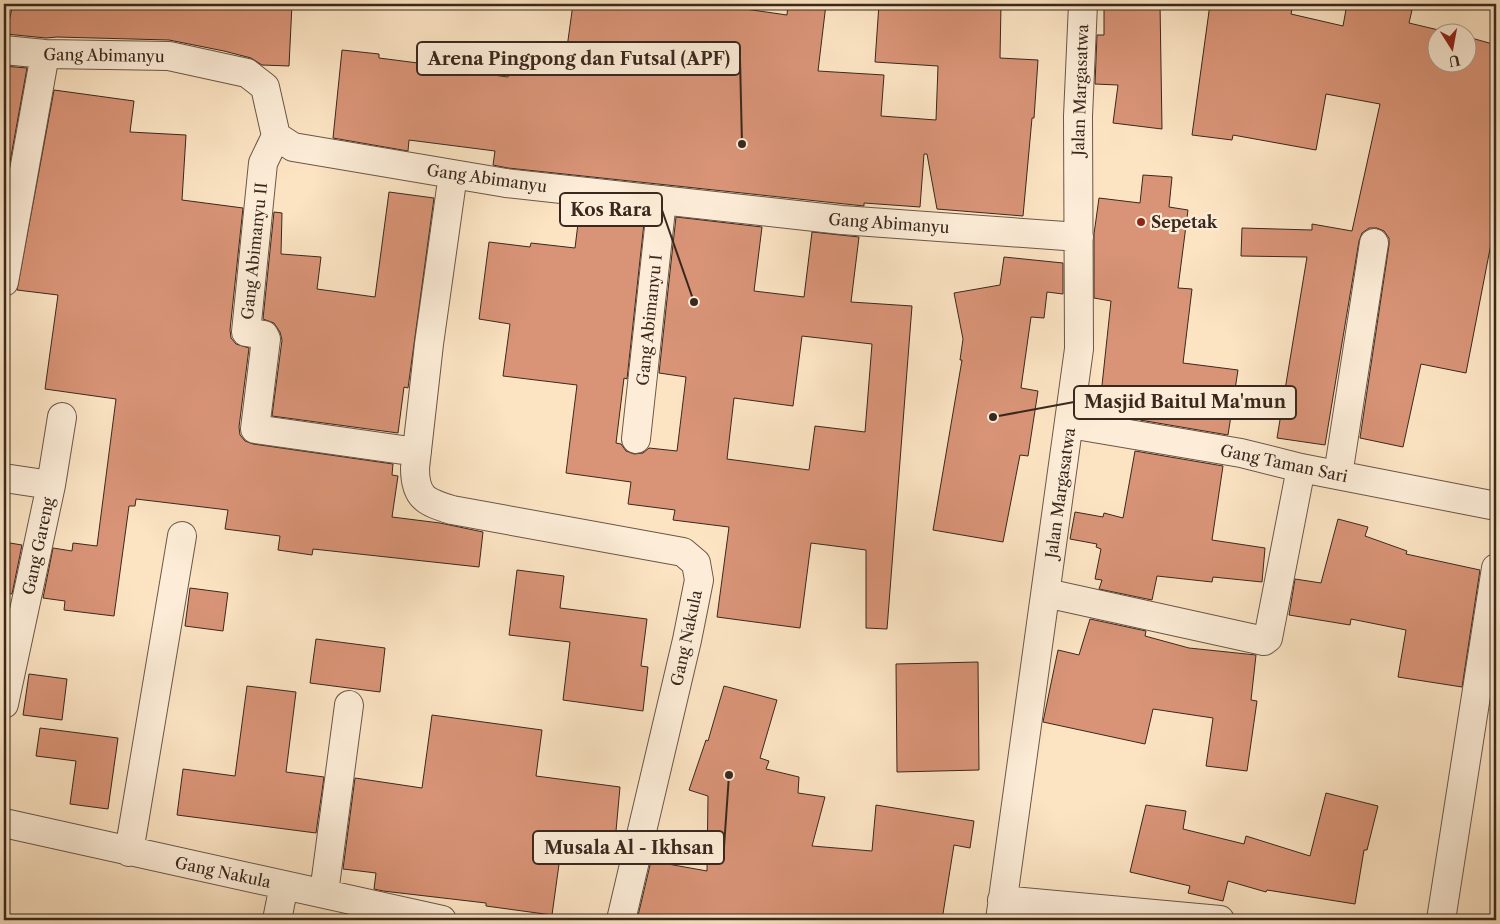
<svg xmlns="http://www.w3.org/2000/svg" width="1500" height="924" viewBox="0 0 1500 924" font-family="'Libre Caslon Text',serif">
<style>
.building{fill:#d99477;stroke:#39281e;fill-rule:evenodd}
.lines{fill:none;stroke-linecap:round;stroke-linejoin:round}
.street-casing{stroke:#6a5747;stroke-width:30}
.street{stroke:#fdedd8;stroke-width:28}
.poi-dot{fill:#8f2418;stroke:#fdedd8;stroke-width:2}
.labels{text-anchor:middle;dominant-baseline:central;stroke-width:4.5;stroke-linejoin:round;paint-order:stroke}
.street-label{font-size:16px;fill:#39281e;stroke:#fdedd8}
.poi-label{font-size:16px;font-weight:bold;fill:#39281e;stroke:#fdedd8;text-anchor:start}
.leader{fill:none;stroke:#39281e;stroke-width:2}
.callout-dot{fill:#39281e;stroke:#fdedd8;stroke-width:2}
.callout{fill:#fdedd8;stroke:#39281e;stroke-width:2}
.callout-label{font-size:18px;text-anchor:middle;font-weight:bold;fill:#39281e}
</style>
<rect width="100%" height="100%" fill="#fce4c3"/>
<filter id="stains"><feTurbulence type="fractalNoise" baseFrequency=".004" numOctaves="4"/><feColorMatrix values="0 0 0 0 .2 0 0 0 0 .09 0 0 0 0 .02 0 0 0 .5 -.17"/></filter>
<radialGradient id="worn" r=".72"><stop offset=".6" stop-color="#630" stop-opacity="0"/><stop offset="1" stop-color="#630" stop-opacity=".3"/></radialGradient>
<path class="building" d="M13,4h279l-3,62 -27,-1 -11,-7 -27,-7 -55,-11 -112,-3 -11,1 -40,-4z
M573,4h137l77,11 1,-11h38l-8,67 66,4 -3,41 55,4 2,-54 -63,-4 4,-58h122l-1,54 38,2 -4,58h-2l-9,98 -86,-7 -10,-55h-3l-4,53 -56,-4v3l-356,-38 -15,-3 2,-14 -86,-11 -1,11 -75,-13 9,-88 37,4v4l39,5v2l90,12 4,-24 53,9z
M1104,4h56l2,125 -49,-6 5,-38 -23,-1 2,-49h7z
M1210,4h83l-2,10 52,12 4,-22h32l33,6 -3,13 38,9h-9v30h30v-25l28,8v173l-30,155 -45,-9 -18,83 -43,-9 29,-193v-7l-5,-7 -7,-3h-8l-7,5 -3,8 -34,204 -48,-7 30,-181 -66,-1 1,-28 70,2v-6l40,7 28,-127 -54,-10 -10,56 -83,-15 -1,5 -40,-5z
M4,66l23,2 -23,127z
M54,90l80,11 -4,31 56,3 -4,65 61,8 -13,122 1,8 5,6 13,4 -10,79 1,8 5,6 8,3 140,20 -1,11 6,1 -6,41 48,6 43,9 -4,35 -166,-18 -1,6 -34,-5 2,-14 -55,-7 3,-19 -92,-11 -1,7h-6l-15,110 -50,-6 1,-9 -22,-3 10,-50 19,3 1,-8 24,3 19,-147 -71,-10 13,-94 -41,-5z
M1143,175l29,2 -3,30 19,3 -10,78 14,1 -9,74 55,7 -10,65 -88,-15 2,-11 -42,-5 11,-103 -17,-3v-64l5,-36 41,5z
M389,192l45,6 -26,190 -4,-1 -6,46 -126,-17 10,-76 -2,-8 -6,-9 -11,-4 11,-107 8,1 -1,41 40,3 -4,32 58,8z
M580,207l65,7 -18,165 -3,-1 -8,65 5,1 5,7 8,3 9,-1 6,-5 28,3 9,-74 -27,-4 17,-156 86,10 -8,64 50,6 8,-65 47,5 -8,65 61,4 -25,323 -21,-1v-78l-55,-7 -11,85 -83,-11 12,-90 -56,-7 2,-10 -47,-6 3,-22 -65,-9 11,-88 -74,-9 7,-52 -31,-5 10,-77 41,5 1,-4 44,5zM802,336l70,8 -7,88 -50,-6 -6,44 -82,-11 7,-61 59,8z
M1004,257l59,6v31l-16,-2 -3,26 -13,-1 -10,71 17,3 -10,65 -8,-1 -17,87 -70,-12 29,-170h-2l3,-21 -9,-46 46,-8z
M1135,451l88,15 -11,74 53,8 -3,34 -49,-5 -1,5 -55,-6 -5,24 -53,-11 3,-9 -7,-1 6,-30 -5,-2 1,-3 -27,-5 5,-27 28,5 1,-4 19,5z
M1338,519l30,8 -3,9 42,15 -1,3 74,16 -18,117 -64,-10 8,-47 -55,-11 -1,6 -61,-10 6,-36 26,4z
M4,542l18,3 -10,49 -8,-1z
M517,570l47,6 -4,32 87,11 -6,47 7,1 -5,44 -80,-11 7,-58 -61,-7z
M190,588l38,5 -5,38 -38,-5z
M1090,619l56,12 -1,5 44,12 67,7 -5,45 6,1 -10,70 -41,-5 7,-48 -60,-9 -8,35 -102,-22 15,-72 21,5z
M316,639l69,9 -5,44 -70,-9z
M978,662l1,108 -82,2 -1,-108z
M1496,668v25h-4z
M29,674l38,5 -5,41 -39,-5z
M247,686l49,6 -10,80 38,5 -8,56 -139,-18 6,-46 52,7z
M724,686l53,14 -17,58 9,3 -3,8 33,8 -1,16 27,4 -13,49 60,5 4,-46 98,16 -4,27 -16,-3 -12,75h-305l14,-59 56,10 1,-75 -19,-6 17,-50 2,1z
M432,715l110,15 -6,46 84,11 -7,77 -53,-7 -8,58 -66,-9v-3l-103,-12 -9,-2 2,-16 -33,-4 12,-91 67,10z
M40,728l78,10 -10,71 -38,-5 6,-43 -40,-5z
M1326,793l52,13 -11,44h-3l-9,54 -88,-14 -1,2 -38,-11 -5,20 -35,-8 2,-7 -60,-14 16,-67 40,6 -3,18 61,15 2,-8 64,20z"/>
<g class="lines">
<g class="street-casing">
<path id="street" d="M4,50l41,4 124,2 78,17 18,14 11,49 17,11 213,36 336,37 237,17
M276,136l-13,27 -17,169 18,3 2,4 -11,90 162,23
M453,174l-24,170 -14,124c0,30 11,34 37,42l231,42 13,11 3,17 -12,60 -66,280
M4,282l41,-228
M1070,424l171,29 60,15 195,38
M636,439l26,-239
M1338,475l36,-232
M4,478l47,7
M1046,593l218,48 4,-3 33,-170
M4,704l47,-219 11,-68
M4,823l438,97
M129,852l53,-316
M324,893l25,-188
M1002,900l218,20
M277,920l7,-35
M1000,920l79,-571 -1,-233 5,-112
M1441,920l55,-352"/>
</g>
<use href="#street" class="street"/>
</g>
<circle class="poi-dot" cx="1141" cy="222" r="5"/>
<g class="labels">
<g class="street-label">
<text transform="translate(104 55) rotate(1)">Gang Abimanyu</text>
<text transform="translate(1080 90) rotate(-88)">Jalan Margasatwa</text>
<text transform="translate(487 178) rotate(8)">Gang Abimanyu</text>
<text transform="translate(889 223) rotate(4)">Gang Abimanyu</text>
<text transform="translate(254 251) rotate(-84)">Gang Abimanyu II</text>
<text transform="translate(649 320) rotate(-84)">Gang Abimanyu I</text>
<text transform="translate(1284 463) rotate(12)">Gang Taman Sari</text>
<text transform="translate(1060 493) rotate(-82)">Jalan Margasatwa</text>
<text transform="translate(38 546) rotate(-78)">Gang Gareng</text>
<text transform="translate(686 638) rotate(-78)">Gang Nakula</text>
<text transform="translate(223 872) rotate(12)">Gang Nakula</text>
</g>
<g class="poi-label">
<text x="1151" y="222">Sepetak</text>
</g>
</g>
<path class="leader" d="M742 144L740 59M694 302L662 210M993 417L1074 402M729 775L724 847"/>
<g class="callout-dot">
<circle cx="742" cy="144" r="5"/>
<circle cx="694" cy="302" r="5"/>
<circle cx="993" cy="417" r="5"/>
<circle cx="729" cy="775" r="5"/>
</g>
<g class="callout">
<rect x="417" y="42" width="323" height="33" rx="5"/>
<rect x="560" y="193" width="102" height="33" rx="5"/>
<rect x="1074" y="386" width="222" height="33" rx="5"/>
<rect x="533" y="831" width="191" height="33" rx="5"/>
</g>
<g class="callout-label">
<text x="579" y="65">Arena Pingpong dan Futsal (APF)</text>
<text x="611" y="216">Kos Rara</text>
<text x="1185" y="408">Masjid Baitul Ma'mun</text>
<text x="629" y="854">Musala Al - Ikhsan</text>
</g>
<rect width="1500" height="924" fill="none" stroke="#fce4c3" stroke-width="20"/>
<rect x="5" y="5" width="1490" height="914" fill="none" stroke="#39281e" stroke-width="2.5"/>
<rect x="10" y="10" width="1480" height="904" fill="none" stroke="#39281e"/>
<g transform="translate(1452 48) rotate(169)"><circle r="24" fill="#fdedd8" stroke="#af9e8e"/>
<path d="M0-4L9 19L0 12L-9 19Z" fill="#8f2418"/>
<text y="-8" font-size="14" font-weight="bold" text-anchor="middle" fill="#39281e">U</text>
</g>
<rect width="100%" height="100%" filter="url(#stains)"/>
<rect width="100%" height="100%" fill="url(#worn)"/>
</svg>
